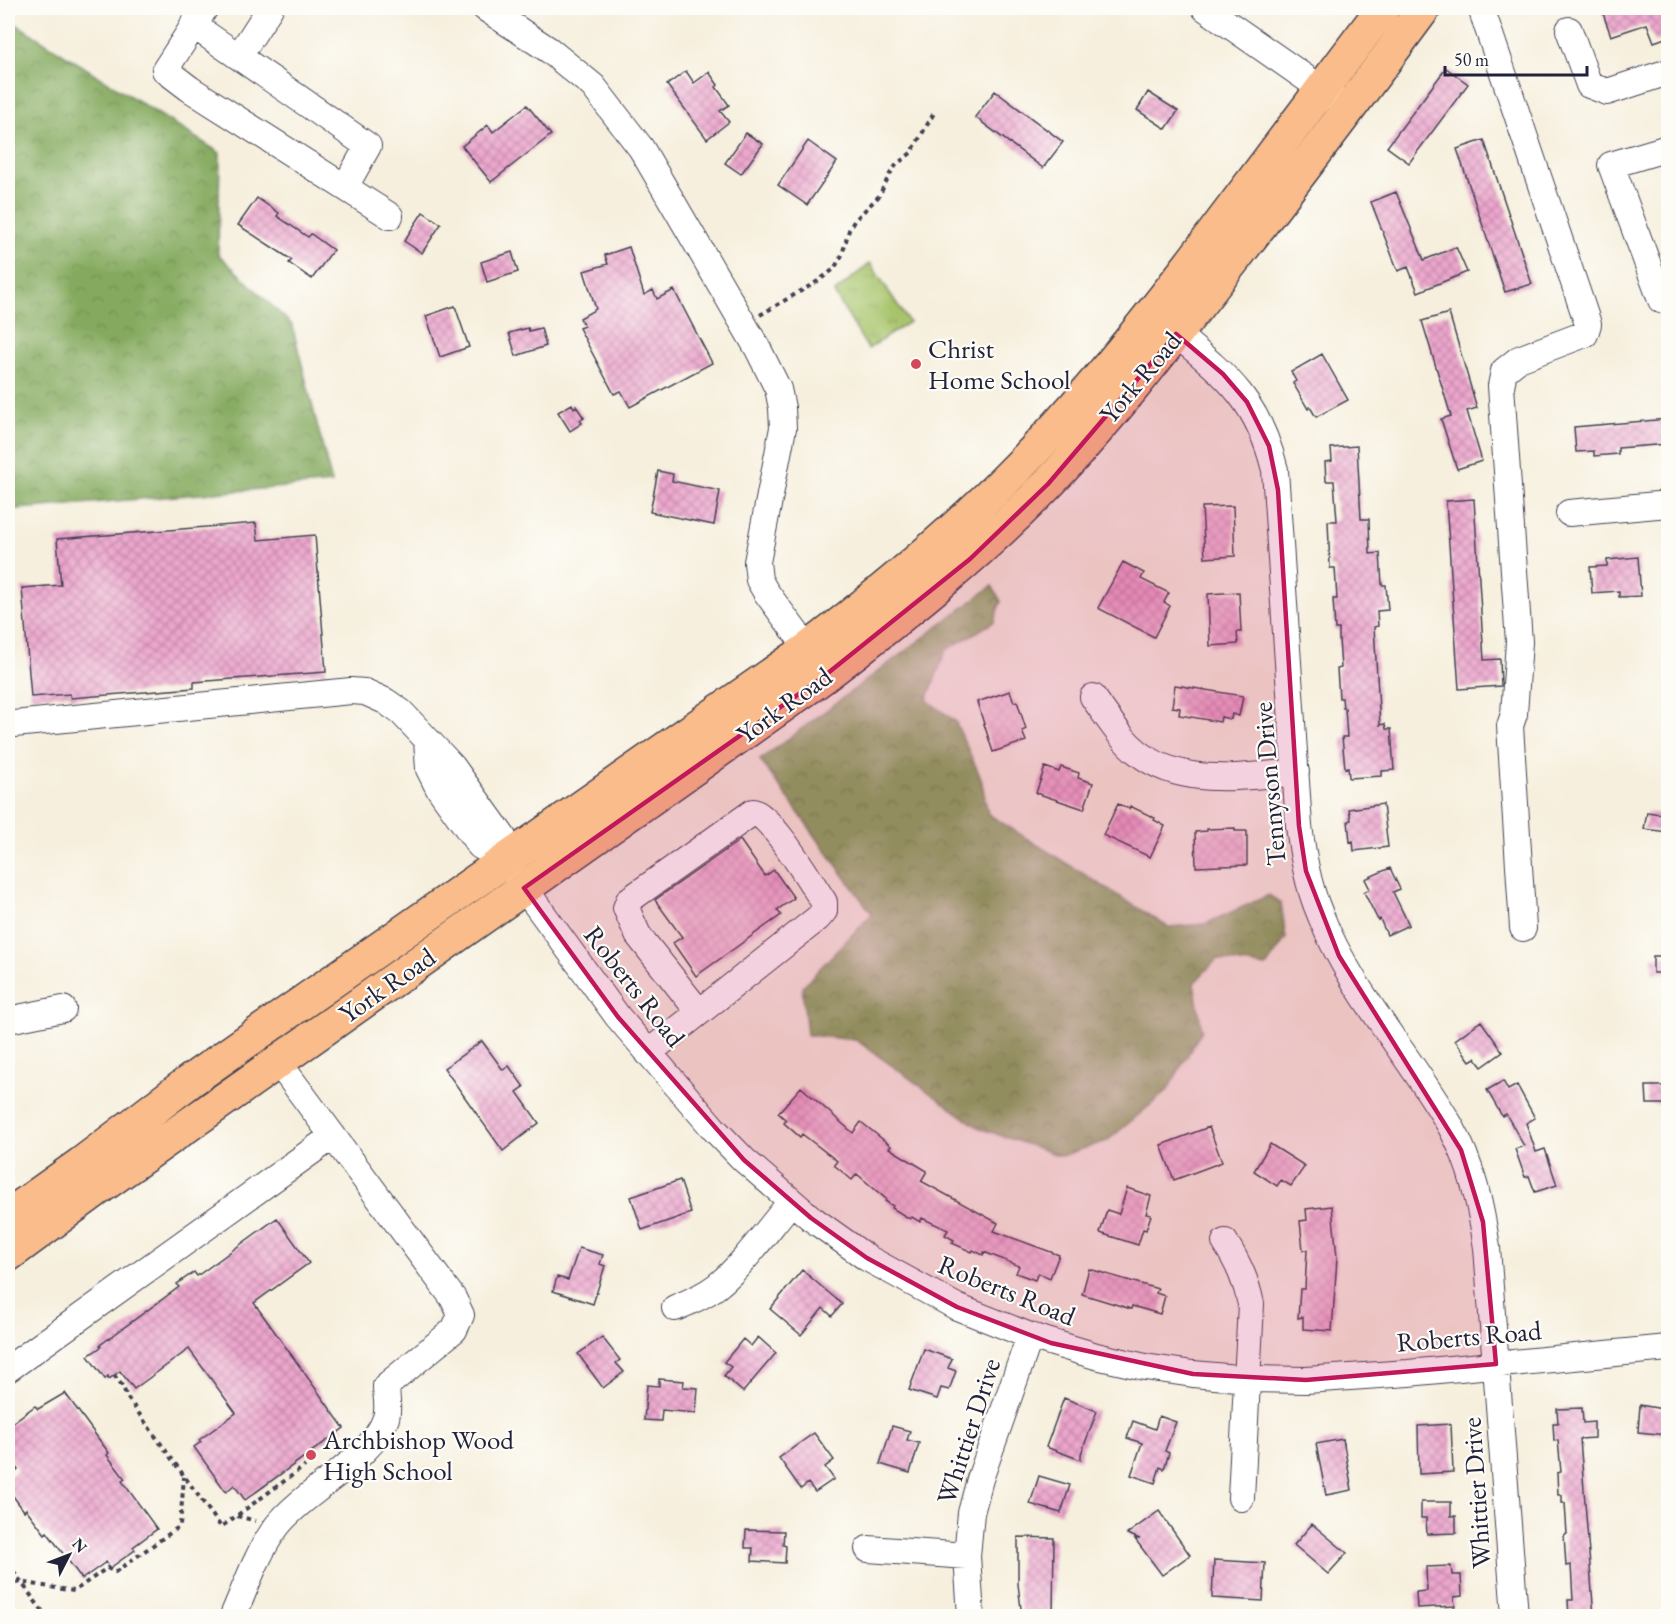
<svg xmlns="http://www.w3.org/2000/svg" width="1676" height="1624" viewBox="0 0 1676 1624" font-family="'EB Garamond',serif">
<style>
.forest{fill:url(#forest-crowns);stroke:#54664d;stroke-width:1.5}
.park{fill:url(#park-tufts);stroke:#647353;stroke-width:1.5}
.building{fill:url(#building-cross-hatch)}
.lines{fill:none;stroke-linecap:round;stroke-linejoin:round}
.minor-casing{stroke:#424153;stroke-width:28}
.highway-casing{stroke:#424153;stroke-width:36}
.path{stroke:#424153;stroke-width:4;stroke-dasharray:4.5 4.5;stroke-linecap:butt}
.minor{stroke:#fff;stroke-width:26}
.highway{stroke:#f9bc8a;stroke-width:33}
.marked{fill:#c2185b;fill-opacity:0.2;stroke:#c2185b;stroke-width:4.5;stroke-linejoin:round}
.poi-dot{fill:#d1495b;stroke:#fdfcf7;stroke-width:2}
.labels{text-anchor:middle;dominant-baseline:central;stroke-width:4.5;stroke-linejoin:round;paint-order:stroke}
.poi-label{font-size:27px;fill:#22223b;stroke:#fdfcf7;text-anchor:start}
.street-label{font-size:27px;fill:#22223b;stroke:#fdfcf7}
</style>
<defs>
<pattern id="forest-crowns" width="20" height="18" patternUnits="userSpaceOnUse" patternTransform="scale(1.5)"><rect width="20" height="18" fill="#85aa5f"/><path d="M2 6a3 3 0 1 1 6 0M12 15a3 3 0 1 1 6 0" fill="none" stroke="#6c8a50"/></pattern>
<pattern id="park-tufts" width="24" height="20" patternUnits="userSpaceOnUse" patternTransform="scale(1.5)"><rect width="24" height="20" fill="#a7c46b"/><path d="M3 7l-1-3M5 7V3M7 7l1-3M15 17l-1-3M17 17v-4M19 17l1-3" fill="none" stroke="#8fa85e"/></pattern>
<pattern id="building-cross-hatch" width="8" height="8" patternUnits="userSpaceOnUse" patternTransform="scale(1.5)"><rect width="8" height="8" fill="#eda6cd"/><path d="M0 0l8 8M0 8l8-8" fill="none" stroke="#c087a8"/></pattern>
</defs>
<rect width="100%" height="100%" fill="#fdfcf7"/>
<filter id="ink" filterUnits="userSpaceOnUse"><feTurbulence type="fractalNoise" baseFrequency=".0167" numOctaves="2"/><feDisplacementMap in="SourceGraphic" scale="12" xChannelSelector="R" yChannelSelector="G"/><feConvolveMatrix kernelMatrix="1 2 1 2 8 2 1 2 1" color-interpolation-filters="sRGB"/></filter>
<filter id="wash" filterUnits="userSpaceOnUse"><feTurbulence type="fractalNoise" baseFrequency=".008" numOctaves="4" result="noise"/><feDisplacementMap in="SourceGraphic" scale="24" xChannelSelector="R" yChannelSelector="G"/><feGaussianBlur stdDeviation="1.35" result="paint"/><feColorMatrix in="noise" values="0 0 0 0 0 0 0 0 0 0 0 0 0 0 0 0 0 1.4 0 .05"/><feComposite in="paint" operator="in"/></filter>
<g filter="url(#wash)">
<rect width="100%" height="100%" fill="#f6efdd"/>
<path class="forest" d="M8,19l212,134 -2,101 74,71 40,158 -324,27z
M992,586l9,15 -7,21 -48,28 -19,50 28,21 26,57 7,36 180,113 37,-3 64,-29 12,8 5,35 -20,29 -49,-8 -23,24 8,47 -35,61 -60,50 -46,15 -82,-28 -123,-88 -49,-5 -5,-48 70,-73 -112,-154z"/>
<path class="park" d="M870,263l39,59 -41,27 -34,-56z"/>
<g id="blocks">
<path class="building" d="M1601,8h67v29l-14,5 -7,-18 -36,12z
M1446,68l22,16 -59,79 -22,-16z
M686,71l8,12 15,-11 9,13 -2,2 13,18 -9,6 9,11 -22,17 -40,-54z
M995,91l68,51 -20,26 -68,-51z
M1148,92l30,19 -12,18 -29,-19z
M527,105l24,30 -60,47 -29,-36 26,-21 5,7z
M746,133l17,11 -22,30 -16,-11z
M1484,140l48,144 -27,8 -48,-143z
M808,141l29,21 -30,43 -29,-20z
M1396,192l28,68 32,-13 11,25 -49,20 -10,-25 -10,4 -27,-69z
M257,198l22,15 -2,3 31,21 3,-3 22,16 -21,29 -23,-16 3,-3 -54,-35z
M423,212l18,12 -19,29 -18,-12z
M629,247l15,48 9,-5 4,9 17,-9 38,73 -82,44 -9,-16 -7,3 -35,-66 5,-2 -4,-8 16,-9 -12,-38 24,-7 -3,-9z
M512,252l6,20 -31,10 -6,-20z
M455,306l14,41 -29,10 -14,-41z
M1449,313l28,95 -10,3 15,50 -25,8 -16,-50 10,-3 -29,-95z
M528,328l1,3 12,-3 5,18 -30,10 -7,-23z
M1322,354l26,46 -32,17 -6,-10 -2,2 -15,-26 3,-2 -5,-9z
M572,404l2,4 2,-2 8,12 -4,2 2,3 -12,8 -12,-19z
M1668,419v25l-50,4v6l-24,2v-5l-18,1 -2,-25z
M1357,446l4,73h8l1,35 10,-1 2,32h4l2,25 -11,1 1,15 -4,1 6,98 5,-1 1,5h5l3,41 -12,1v5l-33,2 -1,-11 -3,1 -3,-31h5l-2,-29h-2l-1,-10h-3l-2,-29 4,-1 -2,-29v-10h-4l-2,-30h4l-2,-31h-5l-2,-47h9l-3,-40h-8l-1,-19 7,-1 -1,-13z
M658,471l15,3 -1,7 48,10 -6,34 -64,-13z
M1474,499l10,161 16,-1 1,27 -42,3 -13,-188z
M1233,506l2,50 -30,2 -3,-51z
M256,523l2,17 57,-5 11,137 -132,10v6l-123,10 -1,-4 -39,3 -9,-109 39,-3 -4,-46z
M1638,557l3,39 -22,1v-6l-27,2 -2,-26 17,-1v-6z
M1123,562l21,11 -3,6 28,14 -5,9 6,4 -16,31 -56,-29z
M1239,592l2,40h-4l1,12 -28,2 -2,-52z
M1175,685l68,11 -4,20 -7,-2 -1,5 -10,-2 -1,5 -41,-7 1,-7 -8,-1z
M1010,691l4,11 3,-1 9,28 -4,2 4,10 -33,11 -16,-50z
M1045,767l14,5 2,-5 18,6 -1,5 15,5 -9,26 -48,-16z
M1118,804l11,5 1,-3 25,12 -1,2 11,6 -15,31 -47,-22z
M1383,804l5,43 -34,4 -1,-10 -3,1 -2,-21 3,-1 -2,-11z
M1647,812l21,3v17l-24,-3z
M1235,828v3h12v34l-51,2 -1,-35 12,-1v-2z
M740,840l25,36 9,-6 20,28 -17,12 4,5 -85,61 -23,-33 9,-6 -27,-37z
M1390,868l10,21 -7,3 16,33 -22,10 -7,-16 -2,1 -14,-28 6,-3 -5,-10z
M1653,956h15v17h-15z
M1481,1021l22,31 -21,15 -7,-9 -5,3 -15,-21z
M482,1041l21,29 6,-4 15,21 -7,5 22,31 -36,28 -59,-83z
M1503,1081l5,9 9,-5 18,33 -9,5 10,29 9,-3 12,36 -22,7 -6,-16 -4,1 -10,-28 9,-3 -18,-32 -4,2 -15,-26z
M1646,1086h22v18h-21z
M801,1087l52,46 8,-11 30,24 -2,2 38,23 -6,10 77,42 -4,8 65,24 -9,23 -12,-5 -3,7 -19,-7 3,-7 -35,-14 -1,3 -10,-5 -1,2 -20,-9 2,-3 -9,-5 3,-5 -26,-12 -2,4 -8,-5 -2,2 -18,-11 1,-2 -8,-5 1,-2 -29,-25 -5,6 -18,-15 3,-4 -35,-27 -2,3 -16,-14 2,-3 -8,-7z
M1209,1127l13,35 -48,18 -13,-35z
M1270,1144l35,22 -14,20 -10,-6 -4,6 -23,-15z
M680,1180l11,33 -49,17 -11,-33z
M1127,1188l24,8 -5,18 5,1 -5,15 -3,-1 -5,16 -38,-12 7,-23 12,4z
M1332,1206l5,52 -5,73 -29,-2v-12l-5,1 2,-29h5l2,-39h-4l-3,-29 7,-1 -1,-11z
M277,1218l32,45 -55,40 90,125 -99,72 -11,-15 -8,7 -32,-45 7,-5 -2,-2 37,-27 -47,-64 -55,40 -14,-18 -11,8 -1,-3 -3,3 -17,-23 13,-9 -1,-2 79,-58 -2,-3 17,-12 3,4z
M579,1248l24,7 -3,9 5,2 -12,38 -40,-13 4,-14 11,3z
M1089,1269l69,20 -2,4 9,3 -5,18 -28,-8 -1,3 -49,-15z
M802,1270l40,34 -10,12 -9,-8 -22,27 -31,-26z
M602,1337l18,23 -4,3 8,9 -21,16 -25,-34z
M758,1337l18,16 -33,39 -19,-16 7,-9 -7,-5 19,-23 8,7z
M924,1349l28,10 -4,9 8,3 -7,19 -8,-2 -4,11 -28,-9z
M659,1379l25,2 -1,6 15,1 -2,25 -34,-3 -1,11 -17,-1 3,-35 12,1z
M65,1393l44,60 -2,2 18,24 -3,2 35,48 -24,18 2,3 -25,18 -4,-6 -24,17 -35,-47 -2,2 -19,-25 -2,2 -16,-22v-11l10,-8 -10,-14v-30l27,-20 3,3z
M1064,1398l33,13 -16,43v6l-35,-13z
M1640,1405l28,5v25l-30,-3z
M1582,1408l1,15 11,-1v16l-14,1 14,178h-25l-1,-17h5l-2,-35 -5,1 -2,-31 3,-1 -2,-31h-3v-8h-4l-1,-22 4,-1 -3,-32 -4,1 -1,-18h5l-1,-14z
M1159,1416l17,6 -11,29 4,2 -5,16 -4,-2 -5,16 -24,-8 11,-32 -15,-5 6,-17 22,8z
M1451,1424l2,48 -34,2 -1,-48z
M892,1426l18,5 -3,9 12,3 -9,30 -30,-9z
M814,1433l20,27 -9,7 9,12 -19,13 -7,-9 -7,6 -22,-31z
M1343,1439l9,51 -26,5 -10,-51z
M1039,1476l31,9 -9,28 -31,-9z
M1421,1502h30v14h5v17l-29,1 -1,-16h-5z
M1159,1511l31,44 -28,20 -27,-36h5l-13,-5z
M1312,1524l35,29 -19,21 -34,-29z
M746,1530l38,1 -1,14 3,1 -1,17 -33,-2 1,-13h-8z
M1018,1537l36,1 -1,79h-31l-4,-33z
M1214,1560l51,3 -2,38 -51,-3z
M1451,1566l1,9h9l1,21 -8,1 1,9 -38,2 -1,-16 11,-1 -1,-24z"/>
</g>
</g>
<g filter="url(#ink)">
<use href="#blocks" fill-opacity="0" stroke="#424153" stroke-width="1.5"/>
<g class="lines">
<g class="minor-casing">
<path id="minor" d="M205,8l-40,62 25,19 200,127
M485,8l64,42 44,36 48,62 117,201 20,40 4,19 1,20 -26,134 2,18 7,12 42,57
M1205,8l131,91
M1481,8l107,316 -3,10 -66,25 -15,12 -3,15 18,256 -5,72 -4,12 13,202
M193,25l175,121 -23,41
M1569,30l20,55 18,7 61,-20
M239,56l31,-48
M1661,300l-50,-135 57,-17
M1176,334c53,44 82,67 99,136l24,356c4,30 9,60 21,88 30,77 90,141 131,213 21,37 30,80 36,121l28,368
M1569,513l99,-9
M1093,697c10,14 19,28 30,41 44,52 113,39 173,34
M14,724l337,-33 14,1 20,9 16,11 51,54 51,71 3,23 18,28 94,129 96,112 30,31 67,58 56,40 90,49 73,29 66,20 49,11 48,7 55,5 58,1 102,-7 260,-25
M427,741l2,28 9,18 42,59 26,14
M8,1020l55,-11
M648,1053l170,-135 6,-7v-9c-13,-19 -52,-86 -71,-90l-124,88 -3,8 12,27 61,77
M1225,1242c13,21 21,38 26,62l-10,194
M675,1308c15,-6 29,-12 42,-22 27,-22 51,-57 74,-84
M8,1369l325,-233
M868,1549l99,7
M233,1616c13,-30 24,-63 44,-90 28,-36 96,-67 109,-108 3,-9 0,-23 0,-32l68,-56 7,-15 -8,-17 -175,-236
M971,1616l-4,-60 4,-43 9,-34 50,-143"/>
</g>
<g class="highway-casing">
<path id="highway" d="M8,1216l73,-52 109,-83 618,-432c74,-57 147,-117 212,-184 76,-78 143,-164 208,-251 52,-69 104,-138 155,-206
M8,1255l91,-67 724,-511c78,-60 155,-121 224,-192 68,-71 128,-150 188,-227 64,-83 127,-166 189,-250"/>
</g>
<path class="path" d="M760,315l58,-34 16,-12 8,-14 7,-25 5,-9 25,-25 11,-22 7,-10 14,-11 23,-40
M114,1375l9,12 4,10 94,130 84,-61
M237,1516l19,5
M8,1564l38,52
M8,1581l5,3 8,-2 53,9 33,-23 8,4 65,-46 4,-49"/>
<use href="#minor" class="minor"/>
<use href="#highway" class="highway"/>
</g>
</g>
<path class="marked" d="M1176,334l47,40 24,28 22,44 9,44 21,336 7,45 33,85 122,194 22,72 13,142 -190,16 -113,-6 -142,-31 -94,-36 -90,-49 -56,-40 -67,-58 -126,-143 -94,-129 299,-211 147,-118 78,-75z"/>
<g class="poi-dot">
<circle cx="916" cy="364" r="6"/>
<circle cx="311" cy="1455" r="6"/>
</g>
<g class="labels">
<g class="poi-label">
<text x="928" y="348">Christ<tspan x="928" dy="31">Home School</tspan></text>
<text x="323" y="1439">Archbishop Wood<tspan x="323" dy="31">High School</tspan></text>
</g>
<g class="street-label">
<text transform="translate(1140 377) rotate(-50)">York Road</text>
<text transform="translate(784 705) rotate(-36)">York Road</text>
<text transform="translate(1269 784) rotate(-95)">Tennyson Drive</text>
<text transform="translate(387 985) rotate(-35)">York Road</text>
<text transform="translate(635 986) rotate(52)">Roberts Road</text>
<text transform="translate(1007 1290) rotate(22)">Roberts Road</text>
<text transform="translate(1469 1336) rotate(-5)">Roberts Road</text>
<text transform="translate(968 1431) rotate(-72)">Whittier Drive</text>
<text transform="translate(1476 1493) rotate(-94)">Whittier Drive</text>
</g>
</g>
<rect width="1676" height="1624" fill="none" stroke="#fdfcf7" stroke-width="30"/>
<g transform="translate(69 1555) rotate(48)" stroke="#fdfcf7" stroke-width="4.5" paint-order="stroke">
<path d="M0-4.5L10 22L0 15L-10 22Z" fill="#22223b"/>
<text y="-9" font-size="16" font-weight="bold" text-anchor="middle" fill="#22223b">N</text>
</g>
<path d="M1445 66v9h142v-9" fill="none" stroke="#22223b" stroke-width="3"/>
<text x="1454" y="66" font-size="18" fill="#22223b" stroke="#fdfcf7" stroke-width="4.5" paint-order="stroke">50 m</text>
</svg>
